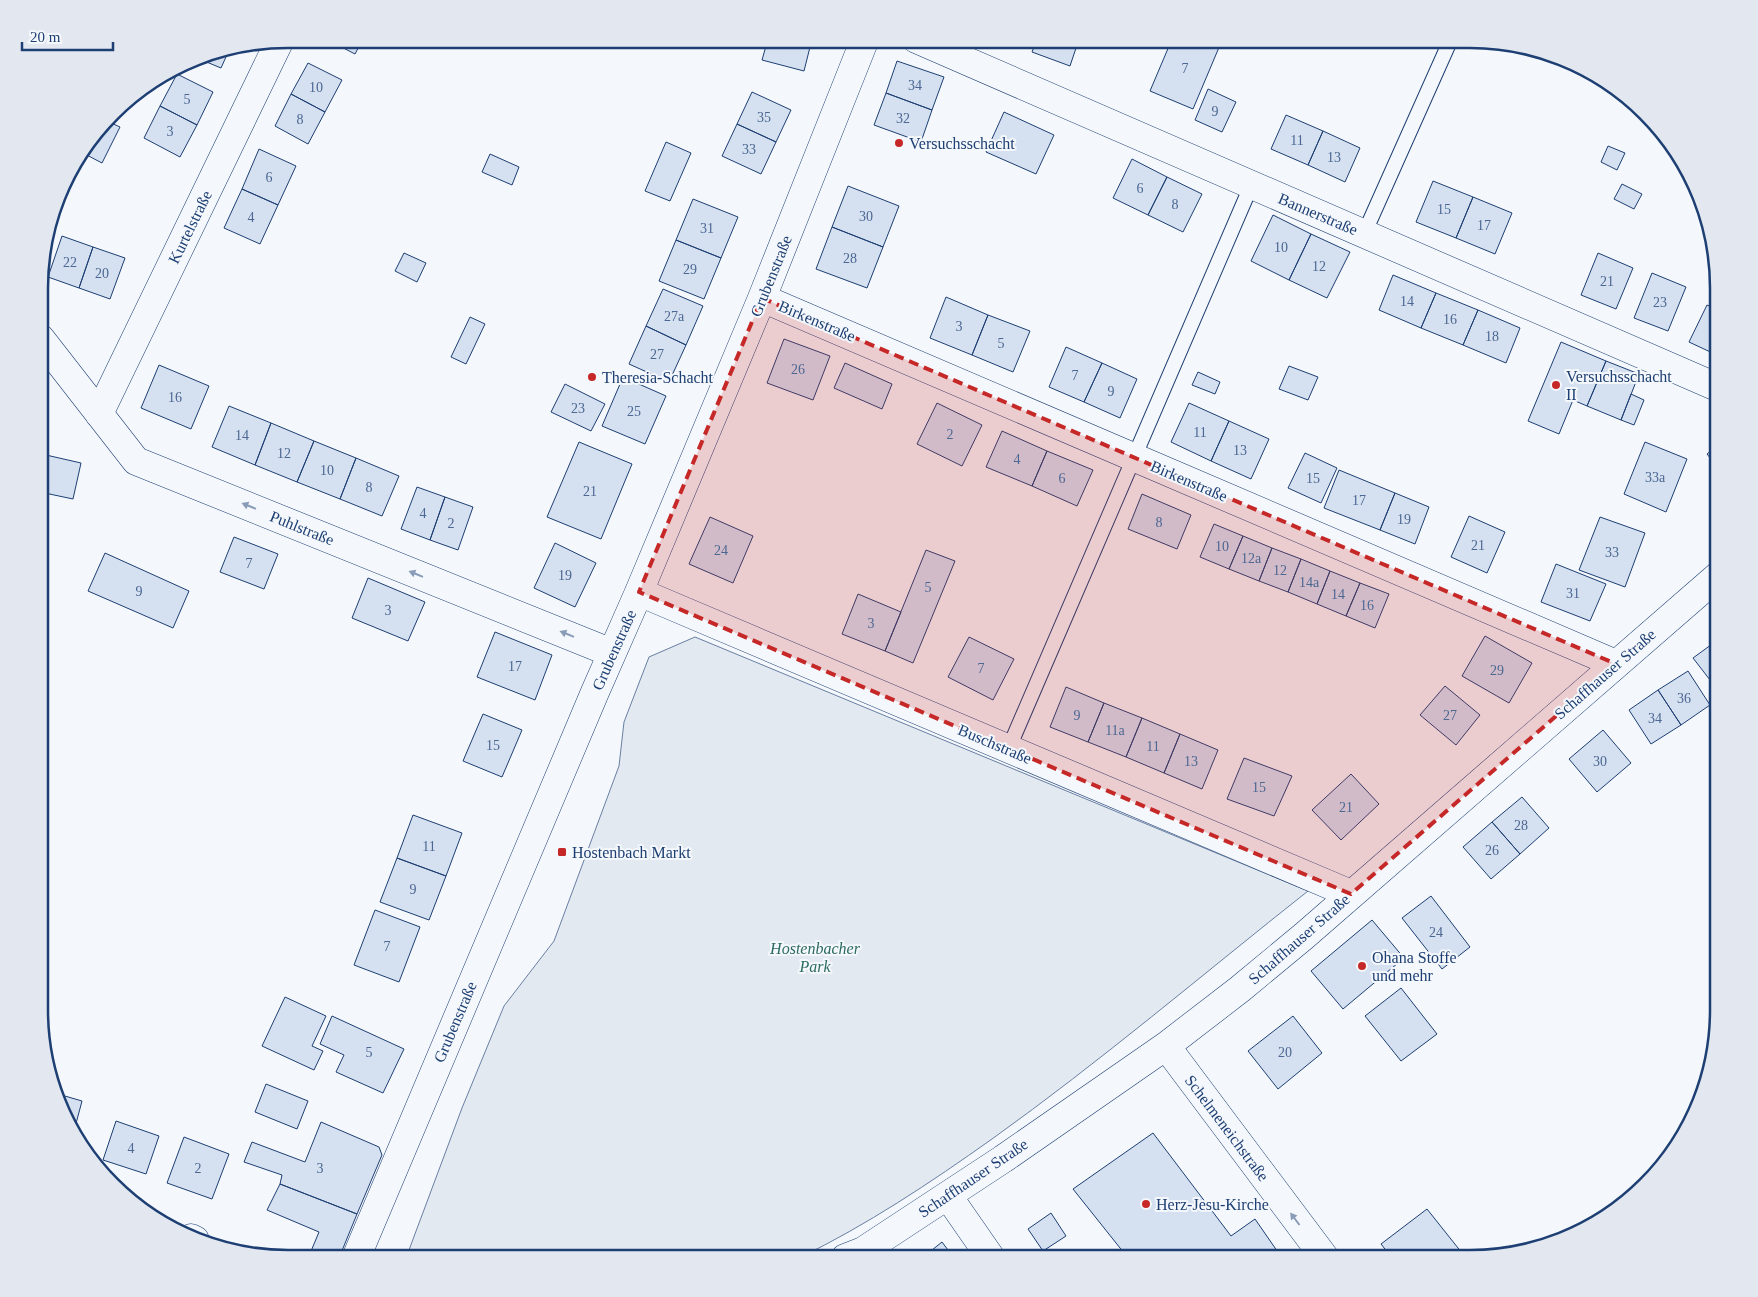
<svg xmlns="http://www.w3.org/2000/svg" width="1758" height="1297" viewBox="0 0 1758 1297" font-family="'Times New Roman',serif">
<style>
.green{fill:#e3e9f0;stroke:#687fa3}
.building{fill:#d5e0f0;stroke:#1d3f73}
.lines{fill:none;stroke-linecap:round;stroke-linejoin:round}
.service-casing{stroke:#1d3f73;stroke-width:16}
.minor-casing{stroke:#1d3f73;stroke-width:29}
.service{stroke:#f4f7fb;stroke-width:14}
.minor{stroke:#f4f7fb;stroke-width:28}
.oneway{fill:#889bb7}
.marked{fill:#c62828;fill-opacity:0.2;stroke:#c62828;stroke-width:4;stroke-dasharray:10 6;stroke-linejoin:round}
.poi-dot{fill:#c62828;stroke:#f4f7fb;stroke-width:2}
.labels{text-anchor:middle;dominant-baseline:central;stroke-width:4;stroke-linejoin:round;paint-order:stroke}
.number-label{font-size:14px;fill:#4b6792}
.poi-label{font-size:16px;fill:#1d3f73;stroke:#f4f7fb;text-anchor:start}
.street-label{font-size:16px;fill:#1d3f73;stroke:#f4f7fb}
.park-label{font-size:16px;font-style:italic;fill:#2c6c60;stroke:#f4f7fb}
.rim{fill:none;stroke:#1d3f73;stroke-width:2.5}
</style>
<rect width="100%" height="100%" fill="#f4f7fb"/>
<path class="green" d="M695,637l613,254c-105,83 -207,170 -316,248 -62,44 -125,86 -193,119h-393l56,-150 42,-102 50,-65 65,-175 5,-44 25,-65z"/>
<path class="building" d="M326,39h37l-8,15z
M768,39h44l-8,32 -42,-11z
M1037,39h42l-9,27 -38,-14z
M1172,39h34l14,6 -27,64 -43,-18z
M230,48l-9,20 -24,-10 11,-6z
M897,61l47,16 -12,33 -46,-17z
M308,63l34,17 -17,32 -34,-18z
M177,74l36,18 -16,33 -37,-19z
M1208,89l28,13 -14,30 -27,-12z
M752,92l39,18 -15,32 -39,-18z
M886,93l46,17 -11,32 -47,-17z
M291,94l34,18 -17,32 -33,-18z
M160,106l37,19 -17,32 -36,-19z
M1004,112l50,23 -18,39 -50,-22z
M1286,115l37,16 -15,34 -37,-16z
M107,121l13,6 -18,36 -21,-11z
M737,124l39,18 -15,32 -39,-18z
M1323,131l37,17 -15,34 -37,-17z
M666,142l25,11 -21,48 -25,-10z
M1608,146l17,7 -8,17 -16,-8z
M259,149l37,17 -18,39 -36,-16z
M490,154l29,13 -7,18 -30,-13z
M1132,159l35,18 -19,38 -35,-17z
M1167,177l35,17 -19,38 -35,-17z
M1433,181l40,16 -17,41 -40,-16z
M1622,184l20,10 -8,15 -20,-10z
M848,186l51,20 -16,41 -51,-20z
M242,189l36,16 -18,39 -36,-16z
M1473,197l39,16 -17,41 -39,-16z
M693,199l45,18 -17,41 -45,-18z
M1273,215l38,19 -22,46 -38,-19z
M832,227l51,20 -16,41 -51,-19z
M1311,234l39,18 -23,46 -38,-18z
M62,236l31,11 -14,41 -31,-11z
M676,240l45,18 -17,41 -45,-18z
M93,247l32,11 -15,41 -31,-11z
M404,253l22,10 -9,19 -22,-11z
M1598,253l35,15 -17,41 -35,-14z
M1652,273l34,14 -18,44 -34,-13z
M1393,275l43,18 -15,35 -42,-18z
M663,289l40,17 -17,39 -40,-19z
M1436,293l42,17 -15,35 -42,-17z
M946,297l42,18 -16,40 -42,-17z
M1707,305l12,5v46l-30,-14z
M1478,310l42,18 -14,35 -43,-18z
M988,315l42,16 -17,41 -41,-17z
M470,317l15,7 -19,40 -15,-7z
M646,326l40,19 -17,37 -40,-18z
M784,339l46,17 -17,44 -46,-17z
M1561,342l45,19 -19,45 -14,-6 -14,34 -31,-13z
M1066,347l36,16 -18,39 -35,-15z
M1606,361l33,13 -18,46 -34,-14z
M845,363l47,21 -10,25 -48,-21z
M1102,363l35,16 -17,39 -36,-16z
M159,365l50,21 -18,43 -50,-21z
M1289,366l29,11 -10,23 -29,-11z
M1198,372l22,10 -5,12 -23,-9z
M623,377l43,19 -21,48 -43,-18z
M565,384l40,20 -14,27 -40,-19z
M1631,394l13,6 -10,25 -13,-5z
M937,403l45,22 -20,41 -45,-22z
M1189,403l40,18 -18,40 -40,-19z
M229,406l42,17 -16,42 -43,-18z
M1229,421l40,18 -18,40 -40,-18z
M271,423l43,18 -17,41 -42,-17z
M1002,431l45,20 -15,35 -46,-19z
M314,441l42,17 -16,41 -43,-17z
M579,442l53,22 -31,75 -54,-22z
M1645,442l42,17 -21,53 -42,-18z
M1719,444v25l-12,-15z
M1047,451l46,19 -16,36 -45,-20z
M1305,453l32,15 -16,35 -33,-15z
M46,455l35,8 -8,36 -33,-7v-10z
M356,458l43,18 -17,40 -42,-17z
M1339,470l56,23 -15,37 -56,-22z
M417,487l28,10 -15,43 -29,-11z
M1395,493l34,14 -14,37 -35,-14z
M1142,494l49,21 -14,34 -49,-20z
M445,497l28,10 -15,43 -28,-10z
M1469,516l36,16 -18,41 -36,-16z
M710,517l43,19 -20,47 -44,-19z
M1600,517l45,16 -20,54 -46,-17z
M1214,524l29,12 -14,33 -29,-12z
M1243,536l29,12 -13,33 -30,-12z
M234,537l44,17 -14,35 -44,-17z
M555,543l41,20 -21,44 -41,-19z
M1272,548l29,11 -13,33 -29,-11z
M926,550l29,11 -42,102 -28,-12z
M105,553l84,38 -16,37 -85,-37z
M1301,559l29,12 -13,33 -29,-12z
M1556,564l50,20 -16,37 -49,-19z
M1330,571l30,12 -14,33 -29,-12z
M368,578l57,24 -17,39 -56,-23z
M1360,583l29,11 -14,34 -29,-12z
M858,594l43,18 -16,39 -43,-17z
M495,632l57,23 -17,45 -58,-23z
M1485,636l47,27 -23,40 -47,-27z
M969,637l45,22 -21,41 -45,-23z
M1719,639v48l-2,2 -24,-31z
M1688,671l22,34 -29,20 -23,-35z
M1445,686l35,29 -24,30 -36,-30z
M1066,687l38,16 -16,39 -38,-15z
M1658,690l23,35 -30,19 -22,-34z
M1104,703l38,15 -16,39 -38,-15z
M483,714l39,16 -20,47 -39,-16z
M1142,718l38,16 -16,39 -38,-16z
M1603,730l28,33 -34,29 -28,-33z
M1180,734l38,16 -16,39 -38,-16z
M1244,758l48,18 -18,40 -47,-17z
M1351,774l28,30 -38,36 -29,-30z
M1522,797l27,31 -29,26 -28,-32z
M413,815l49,18 -16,43 -49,-18z
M1492,822l28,32 -29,25 -28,-32z
M397,858l49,18 -17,44 -49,-18z
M1431,896l39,51 -28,22 -40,-51z
M375,910l45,17 -21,55 -45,-17z
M1372,920l32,38 -61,51 -32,-38z
M1401,988l36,46 -36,27 -36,-45z
M285,997l41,19 -14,30 11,5 -9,19 -52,-24z
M332,1016l72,33 -21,44 -47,-21 8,-17 -24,-11z
M1293,1016l29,37 -44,36 -30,-38z
M266,1084l42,17 -11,28 -42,-17z
M58,1094l24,7 -8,30 -9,-11z
M116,1121l43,15 -13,38 -43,-14z
M321,1122l58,25 3,8 -25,59 -77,-30 2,-9 -38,-13 8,-20 53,20z
M1153,1133l78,103 24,-17 27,39h-154l-55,-69z
M184,1137l45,17 -17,45 -45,-16z
M280,1184l77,30 -18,44h-26l-4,-2 10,-24 -52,-22z
M1427,1209l39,49h-74l-11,-14z
M1051,1213l15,23 -23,15 -15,-22z
M942,1242l12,16h-32z"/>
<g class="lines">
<g class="service-casing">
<path id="service" d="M1364,234l87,-195
M1008,750l243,-564"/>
</g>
<g class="minor-casing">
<path id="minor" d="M916,39l803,349
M762,298l854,366
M41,339l95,122 476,192
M99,414l181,-374
M639,592l712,302
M1166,1046l159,212
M948,1196l43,62
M191,1238l4,2
M356,1258l239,-566 44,-100 123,-294 103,-259
M845,1258l18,-7 140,-92 163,-113 74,-57 64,-53 415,-361"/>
</g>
<use href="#service" class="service"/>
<use href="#minor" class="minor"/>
</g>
<defs><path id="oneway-solid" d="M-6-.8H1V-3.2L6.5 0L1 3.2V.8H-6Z" transform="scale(1.25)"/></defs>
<g class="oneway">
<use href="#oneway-solid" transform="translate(249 506) rotate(-158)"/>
<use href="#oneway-solid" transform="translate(416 574) rotate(-158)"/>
<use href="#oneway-solid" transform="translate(567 634) rotate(-158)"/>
<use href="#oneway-solid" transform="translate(1295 1219) rotate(-127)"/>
</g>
<path class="marked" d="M762,298l854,366 -265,230 -712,-302z"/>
<g class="poi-dot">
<circle cx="899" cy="143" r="5"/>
<circle cx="592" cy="377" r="5"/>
<circle cx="1556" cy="385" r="5"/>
<rect x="557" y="847" width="10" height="10" rx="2.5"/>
<circle cx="1362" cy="966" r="5"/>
<circle cx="1146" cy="1204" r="5"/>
</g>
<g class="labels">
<g class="number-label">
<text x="1185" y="68">7</text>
<text x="915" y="85">34</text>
<text x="316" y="87">10</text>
<text x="187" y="99">5</text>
<text x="1215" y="111">9</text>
<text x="764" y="117">35</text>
<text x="903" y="118">32</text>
<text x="300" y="119">8</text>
<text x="170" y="131">3</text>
<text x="1297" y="140">11</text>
<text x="749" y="149">33</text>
<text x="1334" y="157">13</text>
<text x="269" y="177">6</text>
<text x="1140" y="188">6</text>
<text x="1175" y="204">8</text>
<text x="1444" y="209">15</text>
<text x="866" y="216">30</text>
<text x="251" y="217">4</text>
<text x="1484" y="225">17</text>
<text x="707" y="228">31</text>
<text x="1281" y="247">10</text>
<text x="850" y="258">28</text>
<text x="70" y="262">22</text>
<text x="1319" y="266">12</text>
<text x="690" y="269">29</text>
<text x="102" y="273">20</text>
<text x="1607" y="281">21</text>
<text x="1407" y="301">14</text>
<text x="1660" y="302">23</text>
<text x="674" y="316">27a</text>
<text x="1450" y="319">16</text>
<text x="959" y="326">3</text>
<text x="1492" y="336">18</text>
<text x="1001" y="343">5</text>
<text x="657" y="354">27</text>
<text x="798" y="369">26</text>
<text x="1075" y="375">7</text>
<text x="1111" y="391">9</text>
<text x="175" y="397">16</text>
<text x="578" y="408">23</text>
<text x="634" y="411">25</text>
<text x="1200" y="432">11</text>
<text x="950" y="434">2</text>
<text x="242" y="435">14</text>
<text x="1240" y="450">13</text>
<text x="284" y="453">12</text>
<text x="1017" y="459">4</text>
<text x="327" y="470">10</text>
<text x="1655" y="477">33a</text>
<text x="1062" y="478">6</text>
<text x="1313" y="478">15</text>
<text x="369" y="487">8</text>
<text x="590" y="491">21</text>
<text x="1359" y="500">17</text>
<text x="423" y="513">4</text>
<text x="1404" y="519">19</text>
<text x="1159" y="522">8</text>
<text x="451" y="523">2</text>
<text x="1478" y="545">21</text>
<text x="1222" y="546">10</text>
<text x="721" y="550">24</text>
<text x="1612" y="552">33</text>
<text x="1251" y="558">12a</text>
<text x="249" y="563">7</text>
<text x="1280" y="570">12</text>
<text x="565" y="575">19</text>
<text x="1309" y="582">14a</text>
<text x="928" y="587">5</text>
<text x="139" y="591">9</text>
<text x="1573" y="593">31</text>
<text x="1338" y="594">14</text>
<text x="1367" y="605">16</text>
<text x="388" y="610">3</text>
<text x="871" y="623">3</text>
<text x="515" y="666">17</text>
<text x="981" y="668">7</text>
<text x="1497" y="670">29</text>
<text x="1684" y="698">36</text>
<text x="1077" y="715">9</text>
<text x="1450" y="715">27</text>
<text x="1655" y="718">34</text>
<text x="1115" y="730">11a</text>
<text x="493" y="745">15</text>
<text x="1153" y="746">11</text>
<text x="1191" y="761">13</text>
<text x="1600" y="761">30</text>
<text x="1259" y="787">15</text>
<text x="1346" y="807">21</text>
<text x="1521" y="825">28</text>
<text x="429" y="846">11</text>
<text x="1492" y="850">26</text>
<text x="413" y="889">9</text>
<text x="1436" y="932">24</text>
<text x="387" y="946">7</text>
<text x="369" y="1052">5</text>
<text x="1285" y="1052">20</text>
<text x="131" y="1148">4</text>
<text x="198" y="1168">2</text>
<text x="320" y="1168">3</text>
</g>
<g class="poi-label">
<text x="909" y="143">Versuchsschacht</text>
<text x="1566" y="376">Versuchsschacht<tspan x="1566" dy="18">II</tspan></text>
<text x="602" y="377">Theresia-Schacht</text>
<text x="572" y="852">Hostenbach Markt</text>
<text x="1372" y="957">Ohana Stoffe<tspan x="1372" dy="18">und mehr</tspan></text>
<text x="1156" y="1204">Herz-Jesu-Kirche</text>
</g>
<g class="street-label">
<text transform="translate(1318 214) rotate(23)">Bannerstraße</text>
<text transform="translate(190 227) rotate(-64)">Kurtelstraße</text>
<text transform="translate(771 276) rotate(-68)">Grubenstraße</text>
<text transform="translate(817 321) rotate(23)">Birkenstraße</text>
<text transform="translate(1189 481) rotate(23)">Birkenstraße</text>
<text transform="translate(302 528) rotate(22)">Puhlstraße</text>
<text transform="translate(614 650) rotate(-66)">Grubenstraße</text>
<text transform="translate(1605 674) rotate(-41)">Schaffhauser Straße</text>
<text transform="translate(995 744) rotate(23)">Buschstraße</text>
<text transform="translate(1299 939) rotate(-41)">Schaffhauser Straße</text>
<text transform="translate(455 1022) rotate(-67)">Grubenstraße</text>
<text transform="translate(1227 1128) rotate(53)">Schelmeneichstraße</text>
<text transform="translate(973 1178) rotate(-34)">Schaffhauser Straße</text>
</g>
<g class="park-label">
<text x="815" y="948">Hostenbacher<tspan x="815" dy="18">Park</tspan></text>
</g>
</g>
<path d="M0 0H1758V1297H0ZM288 48H1470A240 240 0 0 1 1710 288V1010A240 240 0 0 1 1470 1250H288A240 240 0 0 1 48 1010V288A240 240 0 0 1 288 48Z" fill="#e3e8f0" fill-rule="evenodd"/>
<path class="rim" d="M288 48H1470A240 240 0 0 1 1710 288V1010A240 240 0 0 1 1470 1250H288A240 240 0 0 1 48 1010V288A240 240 0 0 1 288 48Z"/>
<path d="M22 42v8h91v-8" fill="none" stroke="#1d3f73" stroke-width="2.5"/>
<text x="30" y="42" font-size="15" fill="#1d3f73" stroke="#f4f7fb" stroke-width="4" paint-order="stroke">20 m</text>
</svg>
